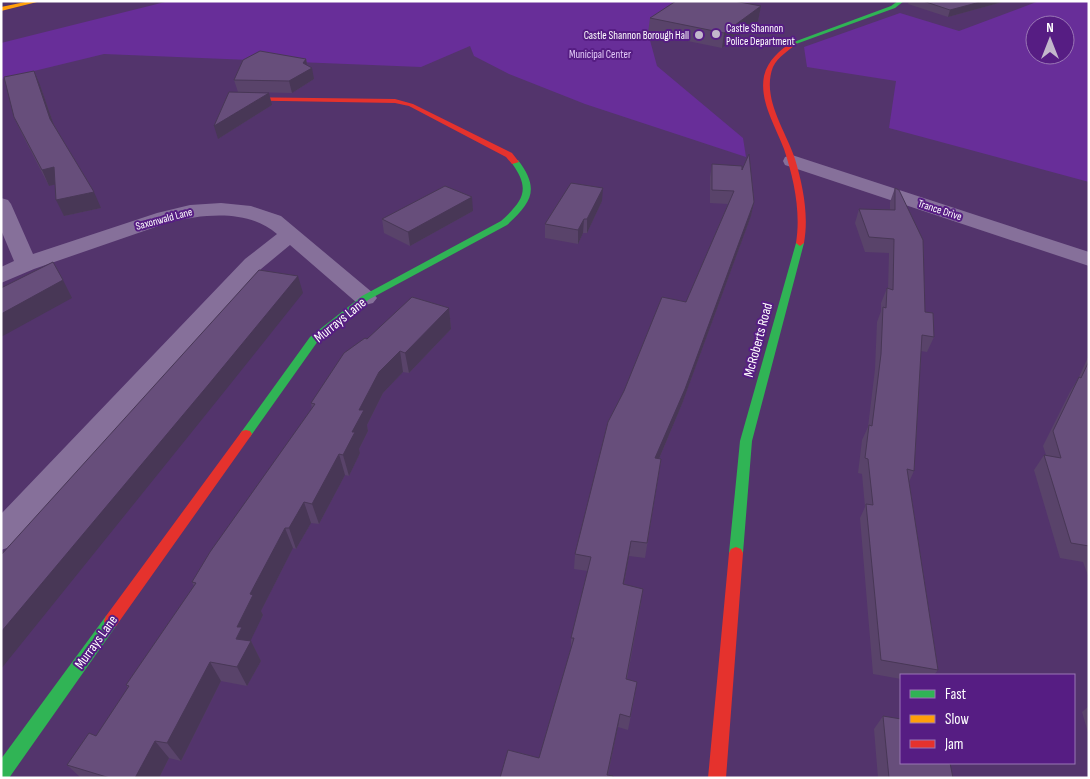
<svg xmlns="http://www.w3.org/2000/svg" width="1090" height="779" viewBox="0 0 1090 779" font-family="'Sofia Sans Condensed',sans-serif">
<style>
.green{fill:#682e99;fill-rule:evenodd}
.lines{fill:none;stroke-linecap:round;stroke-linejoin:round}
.street{fill:#86709a;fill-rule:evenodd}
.fast{fill:#30b455;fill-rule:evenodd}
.slow{fill:#ff9f0a;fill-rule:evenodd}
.jam{fill:#e5322d;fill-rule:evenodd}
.wall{fill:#59436a}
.shaded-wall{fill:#483756}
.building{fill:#674e7b;stroke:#483756}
.poi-dot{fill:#c3b8cc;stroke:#561d83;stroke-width:2}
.labels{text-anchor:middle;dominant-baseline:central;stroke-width:4;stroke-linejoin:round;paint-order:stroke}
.far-poi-label{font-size:11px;fill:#fff;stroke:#561d83;text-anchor:start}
.far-park-label{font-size:11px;fill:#e1c8f7;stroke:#561d83}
.far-street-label{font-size:11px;fill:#fff;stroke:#561d83}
.street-label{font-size:14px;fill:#fff;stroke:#561d83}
</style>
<rect width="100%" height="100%" fill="#53346c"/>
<path class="green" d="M169,1h586l-87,18 -20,14 9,33 86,72 3,19 -161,-53 -76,-30 -35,-18 -4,-10 -49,21 -317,-13 -103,25v-36z
M1039,1h50v181l-200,-54 7,-47 -89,-14 -3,-20 96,-34 59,18zM1035,25h30v30h-30z"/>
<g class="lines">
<path class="street" d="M792,155l297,97v14l-304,-101 -2,-4 2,-4z
M1,198l7,2 3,4 22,50 124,-41 33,-8 31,-2 30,3 30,10 92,77 4,5 -4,5 -8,2 -8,-2 -67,-58 -29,24 -248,277 -12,4v-36l244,-255 32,-25c-29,-25 -72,-20 -107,-12l-136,47 -33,14v-16l13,-6 -13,-31z"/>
<path class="fast" d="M898,1h6l-9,7 -99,36 -5,-1 100,-37z
M512,160h6c22,29 14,42 -11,65l-139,75 -50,41 -68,96h-8l-2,-3 2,-3 68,-94 52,-41 139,-75c23,-21 30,-32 10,-59z
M800,240l4,3 -52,198 -9,112 -2,4 -5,2 -5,-2 -2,-4 11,-112 56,-198z
M111,614l5,2 2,5 -2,5 -107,152h-8v-19l105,-143z"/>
<path class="slow" d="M30,1h11l-40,10v-4z"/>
<path class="jam" d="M792,42l5,1c-8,8 -19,13 -24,24 -12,31 13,64 22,92 8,27 14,56 9,84l-4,3 -4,-3c5,-31 -2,-64 -12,-94 -8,-22 -25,-48 -20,-73 4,-16 15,-25 28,-34z
M234,97l161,2 18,5 99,49 7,9 -7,2 -6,-7 -97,-51 -14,-3 -163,-3v-2z
M246,430l4,1 2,3 -2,3 -134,189 -5,2 -5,-2 -2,-5 2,-5 136,-185z
M736,547l5,2 2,4 -17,225h-18l21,-225 2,-4z"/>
</g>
<path class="wall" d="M909,1h97l-58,16 -40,-13z
M761,6l-3,15 -36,27 -74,-15 2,-15z
M306,59l1,6 7,14 -22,14 -45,-1 25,13 -54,34 20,-47 -4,-12z
M40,85l14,40 47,83 -37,8 -9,-32 -6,2 -28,-54 -7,-15z
M712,164l30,6 12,32 -3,14 -69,188 -23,55h2l-16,99 -16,-2 -5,29 17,18 -14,76 8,16 -7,35 -10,-3 -10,48 -69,-17 32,-110v-10l17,-67 -14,-2 1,-15 111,-252 42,-98 -18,-1v-26z
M895,188l30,124 9,25 -7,15 -6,-1 -7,120 -5,11 29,188 -4,5h-33v4l-28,-5 -13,-156 5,-11 -3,-33 -4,-1 4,-33 6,-13 7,-58 2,-47 4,-11v-8l6,-15 1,1 1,-36 -24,-1 -10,-29 4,-14 31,1v-8z
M602,201l-15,32h-4l-5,11 -33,-6v-14z
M473,211l-63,35 -26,-13 -2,-14z
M449,308l2,21 -42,44 -6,-1 -20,21 -16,32 1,6 -9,18 1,4 -11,23 -4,-1 -26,49 -8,-1 -15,26 -3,-1 -32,63 2,4 -13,26h1l10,20 -14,25 -26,-5 -40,80 -12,-3 -10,20h-78l-14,-13 29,-29 32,-48 -2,-3 68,-99 -2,-4 120,-173 -1,-6 56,-64z
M1089,355v223l-6,-16 -23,-4 -26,-88 10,-15h2l-3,-9 27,-54 8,-13z
M1089,706v30l-7,-24z
M883,716l70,62h-75l-4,-49z"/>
<path class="shaded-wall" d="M984,1h22l-58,16 2,-7z
M761,6l-3,15 -36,27 2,-15z
M306,59l2,11 4,-2 2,11 -22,14 -3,-12 14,-18z
M34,71l6,14 17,49 -7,-15z
M269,93l3,12 -54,34 -4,-13z
M54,167l7,16 -12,3 -7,-16z
M603,188l-1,13 -15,32v-14z
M94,192l7,16 -37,8 -8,-16z
M472,197l1,14 -63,35 -2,-14z
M754,202l-3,14 -69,188 -29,69 2,-15z
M584,219l-1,14 -5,11v-14z
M298,276l5,17 -87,109 -215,267v-37z
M63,280l9,18 -71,39v-23z
M449,308l2,21 -42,44 -4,-20z
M400,351l3,21 -20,21 -16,32 1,6 -9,18 1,4 -11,23 -6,-21 16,-45 20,-38z
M339,454l6,21 -26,49 -7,-20z
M304,502l7,21 -15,26 -7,-21z
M285,528l8,20 -32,63 2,4 -13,27 1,-1 10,20 -14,25 -10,-19v-40l13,-33z
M631,541l-2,15 -8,43 2,-15z
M210,662l11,19 -40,80 -14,-18z
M620,714l-2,13 -11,51z
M155,741l14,17 -10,20h-24z"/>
<path class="building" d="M676,1h58l27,5 -37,27 -74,-15z
M923,1h61l-34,9z
M260,51l46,8 -3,4 9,5 -23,13 -55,-1 9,-20z
M34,71l16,48 44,73 -38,8 -2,-33 -12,3 -28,-53 -10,-40z
M229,92l40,1 -55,33z
M749,154l5,48 -69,187 -30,69 6,1 -14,84 -16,-2 -8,43 20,5 -17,90 11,3 -7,35 -10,-3 -13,61 6,1v2h-113l8,-28 31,8 35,-120h-3l20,-81 -16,-3 33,-132 16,-31 38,-94 24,5 48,-111 -22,-1v-26l30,2v4z
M571,183l32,5 -16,31h-3l-6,11 -33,-6z
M445,186l27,11 -64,35 -26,-13z
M895,188l4,2 24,50 2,72 8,1 1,24 -12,-2 -8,136 -7,-2 31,201 -57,-10 -15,-156 7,1 -5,-46 -3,-1 4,-33 3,1 9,-72 2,-47 3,1 1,-20 6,2 1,-51 -25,-2 -10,-28 36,1z
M53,262l10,18 -62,34v-26z
M259,270l39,6 -89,108 -208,248v-77z
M412,297l37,11 -44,45 -5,-2 -21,21 -20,38h5l-12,22h3l-12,23 -4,-1 -27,50 -8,-2 -15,26h-4l-35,66 3,1 -16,32h5l-6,12 15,2 -14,26 -27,-5 -43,81 -12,-2 -20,37h-25l-43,-13 22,-32 7,3 33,-50 -3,-1 70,-102 -4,-1 18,-30 105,-148 -4,-1 33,-50 21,-15 2,1z
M1089,361v185l-18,-3 -27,-88 17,3 -8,-27 26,-54 2,1z
M883,716l18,3v44h49l3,15h-64z"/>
<g class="poi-dot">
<circle cx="716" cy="34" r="5"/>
<circle cx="699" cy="35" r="5"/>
</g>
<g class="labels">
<g class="far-poi-label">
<text x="726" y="28">Castle Shannon<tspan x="726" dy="13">Police Department</tspan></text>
<text x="689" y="35" text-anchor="end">Castle Shannon Borough Hall</text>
</g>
<g class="far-park-label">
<text x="600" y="54">Municipal Center</text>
</g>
<g class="far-street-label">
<text transform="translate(940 210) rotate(18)">Trance Drive</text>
<text transform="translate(164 219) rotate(-15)">Saxonwald Lane</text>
</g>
<g class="street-label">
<text transform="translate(340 320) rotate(-39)">Murrays Lane</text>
<text transform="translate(758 340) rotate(-75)">McRoberts Road</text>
<text transform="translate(96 642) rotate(-54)">Murrays Lane</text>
</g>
</g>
<rect width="1090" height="779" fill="none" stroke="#ffffff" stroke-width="5"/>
<rect x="900" y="674" width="175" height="90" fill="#561d83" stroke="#9a77b5"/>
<rect x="910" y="690" width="25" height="8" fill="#30b455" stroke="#9a77b5"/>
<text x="945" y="699" font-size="15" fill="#ffffff">Fast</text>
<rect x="910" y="715" width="25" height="8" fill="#ff9f0a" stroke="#9a77b5"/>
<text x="945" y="724" font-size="15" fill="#ffffff">Slow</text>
<rect x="910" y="740" width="25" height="8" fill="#e5322d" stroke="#9a77b5"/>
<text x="945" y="749" font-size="15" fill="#ffffff">Jam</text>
<g transform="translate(1050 40)"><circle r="24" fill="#561d83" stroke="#9a77b5"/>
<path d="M0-4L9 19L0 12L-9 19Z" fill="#c3b8cc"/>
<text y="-8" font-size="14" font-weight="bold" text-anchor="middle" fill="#ffffff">N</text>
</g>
</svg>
